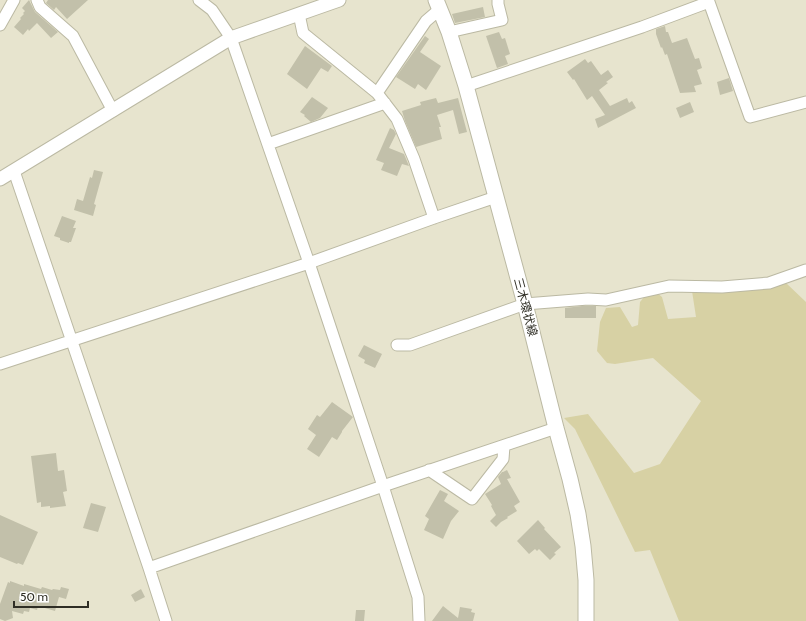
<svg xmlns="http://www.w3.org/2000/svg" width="806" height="621" viewBox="0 0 806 621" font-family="Cabin,'Noto Sans JP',sans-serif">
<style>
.green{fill:#d7d1a4}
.building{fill:#c2c0aa}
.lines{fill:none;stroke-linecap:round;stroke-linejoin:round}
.minor-casing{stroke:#bbb9a3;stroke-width:13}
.tertiary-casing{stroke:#bbb9a3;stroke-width:15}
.secondary-casing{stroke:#bbb9a3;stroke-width:17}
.minor{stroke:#fff;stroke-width:11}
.tertiary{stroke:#fff;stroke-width:13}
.secondary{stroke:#fff;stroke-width:15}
.labels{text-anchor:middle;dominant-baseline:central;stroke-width:3;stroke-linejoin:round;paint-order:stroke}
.street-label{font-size:12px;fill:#2f2e25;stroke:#fff}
</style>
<rect width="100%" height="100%" fill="#e7e4ce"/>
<path class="green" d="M785,282l21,20v319h-127l-29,-71 -15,2 -60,-123 -11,-11 24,-4 46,59 26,-9 41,-63 -48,-43 -38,6 -8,-1 -10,-12 3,-29 6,-14 14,-1 12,20 6,-2 2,-23 9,-11 7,1 6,5 6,22 28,-2 -4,-26z"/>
<path class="building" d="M29,0l6,12 23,20 -7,6 -14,-15 -8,8 -1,-2 -5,6 -9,-8 7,-8 -1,-1 4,-4 -1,-1 2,-2 -3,-3z
M48,0h40l-21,19 -11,-12 -2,3 -8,-7z
M483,7l2,10 -30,6 -3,-9z
M665,26l1,6h2l4,11 15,-5 8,21 4,-1 3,10 -5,2 5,14 -8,2 2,6 -16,1 -13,-39 -2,1 -3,-8 -1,1 -5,-14v-5z
M499,32l3,7 3,-1 5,16 -5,2 3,8 -11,4 -11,-32z
M425,36l4,3 -9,13 21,14 -15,24 -8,-6 -3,5 -19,-12z
M305,46l27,20 -4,6 -7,-4 -14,21 -20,-15z
M585,59l3,4 3,-2 10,14 7,-5 5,7 -7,5 2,1 -9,7 11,16 17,-8 2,5 3,-2 4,7 -38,20 -3,-9 10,-4 -13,-19 -5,4 -13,-21 -1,1 -6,-8z
M729,78l4,13 -13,4 -3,-13z
M312,97l16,11 -8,10 -9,4 -7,-6 1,-1 -5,-3z
M436,98l2,5 20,-5 9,34 -8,2 -6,-24 -16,5 4,12h-2l3,12 -26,8 -11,-26 -3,-10 19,-6 -1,-3z
M690,102l4,10 -14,6 -4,-10z
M390,128l4,2 2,4 -7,14 15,6 5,12 -7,-2 -5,12 -16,-6 3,-7 -8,-3z
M94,170l9,2 -9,32 2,1 -3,11 -19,-6 3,-11 6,2 7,-24 2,1z
M62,216l14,5 -3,7h3l-5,14h-2v1l-9,-3v-2l-6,-2z
M582,306h14v12h-31v-10z
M364,345l18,9 -7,14 -11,-5 1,-3 -7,-4z
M332,402l21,15 -11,14v1l-5,8 -5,-3 -13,20 -12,-8 9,-14 -8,-6 9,-14 3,2z
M56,453l2,18 6,-1 3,21 -4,1 3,14 -16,2v-2l-9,1v-5l-4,1 -6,-47z
M507,470l4,8 -4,1 13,23 -6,4 3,5 -10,6 1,1 -7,4 -5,5 -6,-6 6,-6 -5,-9 1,-1 -7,-11 16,-10 -3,-7 4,-5h1z
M440,490l8,4 -4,7 15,10 -8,10 -8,18 -19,-9 5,-11 -4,-3z
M91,503l15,4 -8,25 -15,-4z
M0,515l38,17 -15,33 -5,-2 -1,1 -17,-7z
M538,520l7,8 -1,1 17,18 -7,6 2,1 -6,6 -11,-11 -2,2 -2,-2 -6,5 -12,-13z
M10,581l14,5v-2l17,5 1,-2 10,3 1,-1 7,1 1,-3 8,2 -3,10 -7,-2 -4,14 -17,-5 -1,4 -7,-2 -1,4 -5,-1 -1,3 -11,-3 1,7 -8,3 -5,-2v-15l8,-22 2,1z
M141,589l4,8 -10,5 -4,-7z
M443,606l15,12 2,-11 12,2 -1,3 4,1 -2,8h-41z
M356,610h9l-1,11h-9z"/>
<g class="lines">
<g class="minor-casing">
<path id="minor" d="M37,0l3,7 33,29 40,75
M199,0l13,10 19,28 78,225 74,223 35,111 1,24
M299,14l4,19 74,60 20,26 17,40 20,59
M0,25l14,-25
M449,32l53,-12 -4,-16v-4
M466,86l176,-59 67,-25 41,115 56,-15
M377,93l49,-72 14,-12
M268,144l117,-41
M14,171l135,397 17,53
M397,345h13l115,-41 63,-5 18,1 63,-14 53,1 47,-4 37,-13
M0,364l309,-101 125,-45 62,-21
M429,470l43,29 31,-40 1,-13
M149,568l234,-82 173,-58"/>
</g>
<g class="tertiary-casing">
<path id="tertiary" d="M0,179l231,-141 108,-38"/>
</g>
<g class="secondary-casing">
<path id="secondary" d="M436,0l13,32 17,54 59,218 31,124 14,51 8,35 5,32 3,34v41"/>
</g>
<use href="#minor" class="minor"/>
<use href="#tertiary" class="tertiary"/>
<use href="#secondary" class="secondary"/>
</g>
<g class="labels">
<g class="street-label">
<text transform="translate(526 307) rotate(75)">三木環状線</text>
</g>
</g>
<path d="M14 601v6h74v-6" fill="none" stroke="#2f2e25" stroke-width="2"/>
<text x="20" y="601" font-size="12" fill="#2f2e25" stroke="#ffffff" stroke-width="3" paint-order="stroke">50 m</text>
</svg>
